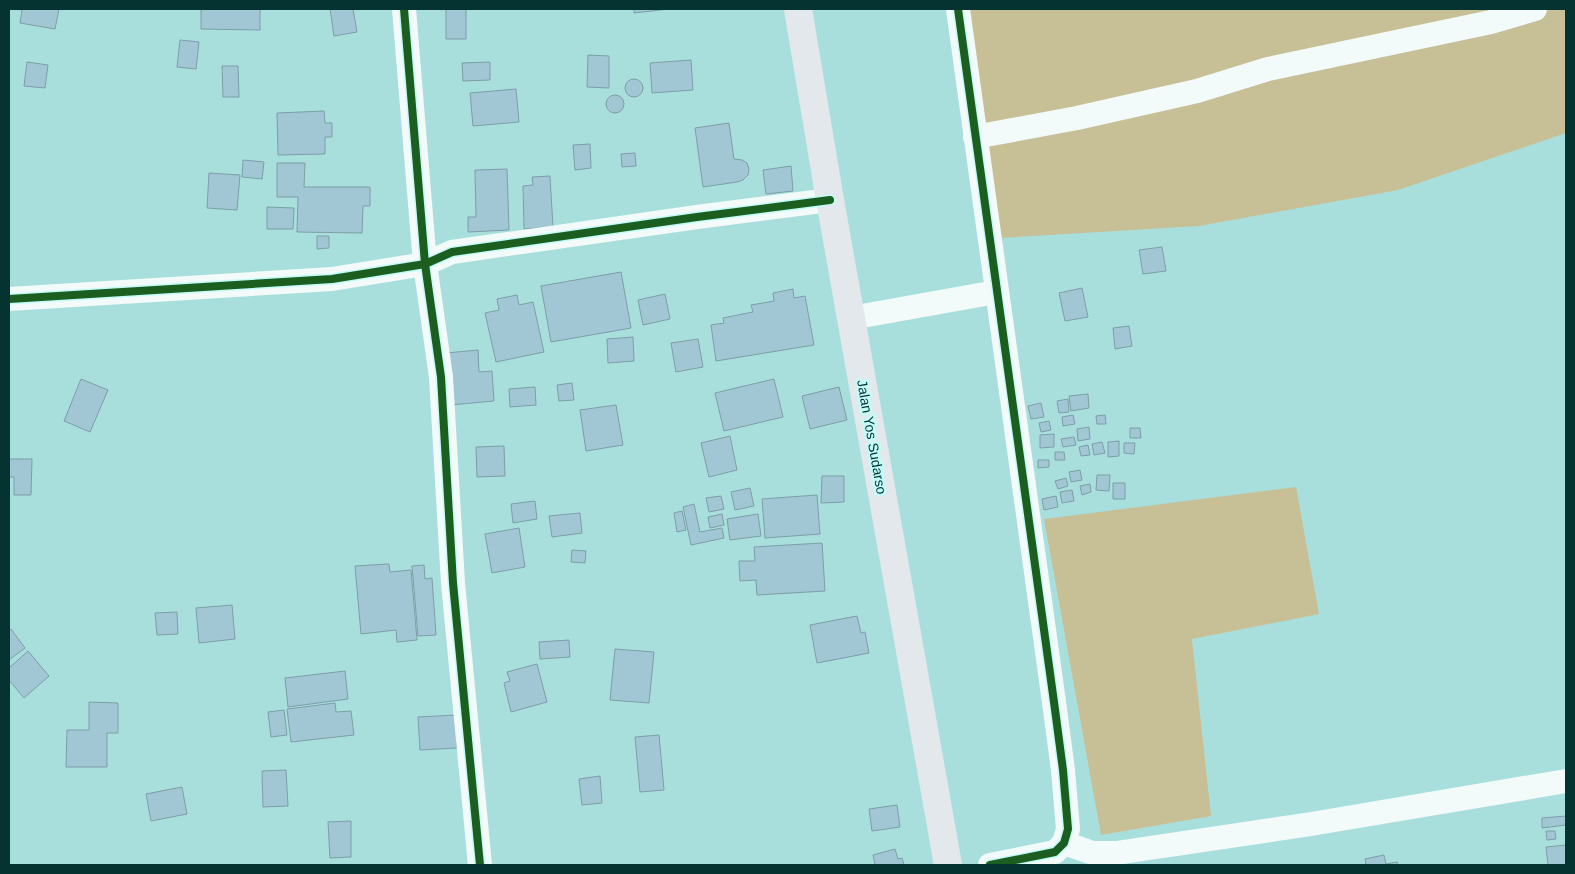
<svg xmlns="http://www.w3.org/2000/svg" width="1575" height="874" viewBox="0 0 1575 874" font-family="Helvetica,sans-serif">
<style>
.green{fill:#c7c096}
.building{fill:#a1c7d5;stroke:#7d9ea7}
.lines{fill:none;stroke-linecap:round;stroke-linejoin:round}
.street{stroke:#f2fafa;stroke-width:24}
.primary{stroke:#e3e8ec;stroke-width:28}
.cycleway-casing{stroke:#c3fbf8;stroke-width:11}
.cycleway{stroke:#1b5e20;stroke-width:8}
.labels{text-anchor:middle;dominant-baseline:central;stroke-width:5;stroke-linejoin:round;paint-order:stroke}
.street-label{font-size:14px;fill:#053332;stroke:#c3fbf8}
</style>
<rect width="100%" height="100%" fill="#a8dfdd"/>
<path class="green" d="M968,9h598v124l-168,57 -199,36 -199,12z
M1296,487l23,127 -127,25 19,177 -110,19 -57,-316z"/>
<path class="building" d="M15,9h44l-4,20 -35,-6 2,-13z
M201,9h59v21l-59,-1z
M330,9h23l4,23 -23,4z
M446,9h20v30h-20z
M634,9h35l-35,4z
M180,40l19,2 -3,27 -19,-2z
M588,55l21,1v32l-22,-1z
M691,60l2,30 -41,3 -2,-30z
M27,62l21,3 -3,23 -21,-2z
M490,62v18l-27,1 -1,-18z
M222,66h16l1,31h-16z
M625 88a9 9 0 1 1 18 0a9 9 0 1 1-18 0Z
M516,89l3,33 -46,4 -3,-33z
M606 104a9 9 0 1 1 18 0a9 9 0 1 1-18 0Z
M324,111l1,12h7v14h-7v17l-47,1 -1,-42z
M729,123l5,36 8,1 5,3 2,6 -1,6 -5,5 -6,2 -34,5 -8,-59z
M590,144l1,24 -16,2 -2,-25z
M635,153l1,13 -14,1 -1,-13z
M243,160l21,2 -2,17 -20,-2z
M277,163h28l-1,24h66v19h-7l-1,27 -65,-1 1,-35h-21z
M791,166l2,25 -27,3 -3,-24z
M507,169l2,61 -41,2v-15h8l-1,-47z
M209,173l31,2 -3,35 -30,-2z
M550,176l3,51 -29,2 -1,-43 10,-1 -1,-8z
M267,207l27,1 -1,21h-26z
M317,236h12v12l-12,1z
M1162,247l4,24 -23,3 -4,-24z
M621,272l10,56 -80,14 -10,-56z
M1082,288l6,29 -23,4 -6,-28z
M793,289l1,9 11,-2 9,49 -98,16 -5,-36 13,-2 -1,-5 30,-6 -2,-7 23,-4 -1,-8z
M665,294l5,25 -27,6 -5,-25z
M517,295l2,10 14,-3 11,50 -48,10 -11,-49 14,-3 -2,-11z
M1129,326l3,20 -17,3 -2,-21z
M633,337l1,24 -26,2 -1,-24z
M698,339l5,28 -27,5 -5,-29z
M478,350l1,22 13,-1 2,30 -44,4 -4,-52z
M81,379l27,11 -18,42 -26,-11z
M774,379l9,38 -59,14 -9,-38z
M572,383l2,17 -15,1 -2,-16z
M535,387l1,18 -26,2 -1,-18z
M839,387l8,33 -37,9 -8,-33z
M1088,394l1,14 -18,3 -2,-15z
M1068,399l1,13 -10,1 -2,-12z
M1041,403l3,14 -13,2 -3,-13z
M616,405l7,40 -37,6 -6,-41z
M1073,415l2,9 -12,2 -1,-9z
M1105,415l1,9h-9l-1,-8z
M1049,421l2,9 -10,2 -2,-9z
M1089,427l1,12 -12,2 -1,-12z
M1130,428h10l1,10h-11z
M1054,434v13l-14,1v-13z
M730,436l7,34 -28,7 -8,-34z
M1074,437l2,8 -13,2 -2,-8z
M1119,441v15l-11,1v-15z
M1102,442l3,11 -11,2 -2,-11z
M1124,443h11l-1,11 -10,-1z
M1088,445l2,10 -9,1 -2,-9z
M504,446l1,30 -28,1 -1,-30z
M1055,452h9l1,8h-10z
M9,459h23l-1,36h-17v-18h-5z
M1038,460h11v7l-11,1z
M1080,470l2,10 -11,2 -2,-10z
M1097,475h13l-1,16 -13,-1z
M822,476h22v26l-23,1z
M1066,478l2,8 -10,3 -3,-8z
M1113,483h12v16h-12z
M1090,484l1,8 -9,3 -2,-9z
M750,488l4,18 -19,4 -4,-18z
M1072,490l2,11 -12,2 -2,-11z
M817,495l3,39 -55,4 -3,-39z
M721,496l3,13 -15,3 -3,-14z
M1056,496l2,11 -14,3 -2,-11z
M535,501l2,18 -24,4 -2,-19z
M694,504l6,28 22,-4 2,10 -33,7 -8,-38z
M682,511l4,19 -9,2 -3,-19z
M580,513l2,20 -30,4 -3,-21z
M722,514l2,11 -14,3 -2,-11z
M758,514l3,22 -31,4 -3,-21z
M519,528l6,39 -33,6 -7,-39z
M822,543l3,48 -68,4 -1,-15 -16,1 -1,-20h16l-1,-14z
M572,550l14,1 -1,12 -14,-1z
M389,564l1,8 21,-2 6,70 -20,2 -1,-12 -35,4 -6,-68z
M424,565l1,14 7,-1 4,57 -18,1 -6,-70z
M232,605l3,34 -36,4 -3,-35z
M177,612l1,22 -21,1 -2,-22z
M857,616l4,17 4,-1 4,21 -52,10 -7,-38z
M11,629l14,19 -16,12v-30z
M569,640l1,17 -30,2 -1,-17z
M615,649l39,3 -5,51 -39,-3z
M28,651l21,25 -25,22 -15,-18v-12z
M537,664l10,38 -36,10 -7,-29 6,-2 -3,-9z
M345,671l3,28 -60,8 -3,-29z
M89,702l29,1v30h-11v34h-41l1,-37h22z
M335,703l1,9 15,-1 3,24 -63,7 -4,-33z
M284,710l3,25 -16,2 -3,-25z
M456,715l1,33 -37,2 -2,-33z
M659,735l5,55 -24,2 -5,-55z
M286,770l2,36 -25,1 -1,-36z
M600,776l2,27 -20,2 -3,-26z
M182,787l5,27 -36,7 -5,-27z
M897,805l3,22 -28,4 -3,-22z
M1566,816v9l-24,3v-10z
M351,821v36l-21,1 -2,-36z
M1546,831h9l1,8 -9,1z
M1566,845v20h-18l-2,-18z
M895,849l3,10 4,-1 2,7h-33l4,-1 -2,-9z
M1384,855l2,9 11,-2 1,3h-32l-1,-6z"/>
<g class="lines">
<path class="street" d="M404,9l21,255 16,113 12,206 27,282
M958,9l96,693 9,68 5,59 -4,14 -9,9 -65,13
M975,137l102,-19 120,-27 71,-22 223,-47 44,-13
M9,299l323,-20 93,-15 27,-12 245,-35 133,-17
M851,318l145,-26
M1064,843l29,10h23l195,-29 255,-43"/>
<path class="primary" d="M798,9l32,191 118,665"/>
<g class="cycleway-casing">
<path id="cycleway" d="M404,9l21,255 16,113 12,206 27,282
M958,9l96,693 9,68 5,59 -4,14 -9,9 -65,13
M9,299l323,-20 93,-15 27,-12 245,-35 133,-17"/>
</g>
<use href="#cycleway" class="cycleway"/>
</g>
<g class="labels">
<g class="street-label">
<text transform="translate(872 437) rotate(80)">Jalan Yos Sudarso</text>
</g>
</g>
<rect width="1575" height="874" fill="none" stroke="#053332" stroke-width="20"/>
</svg>
